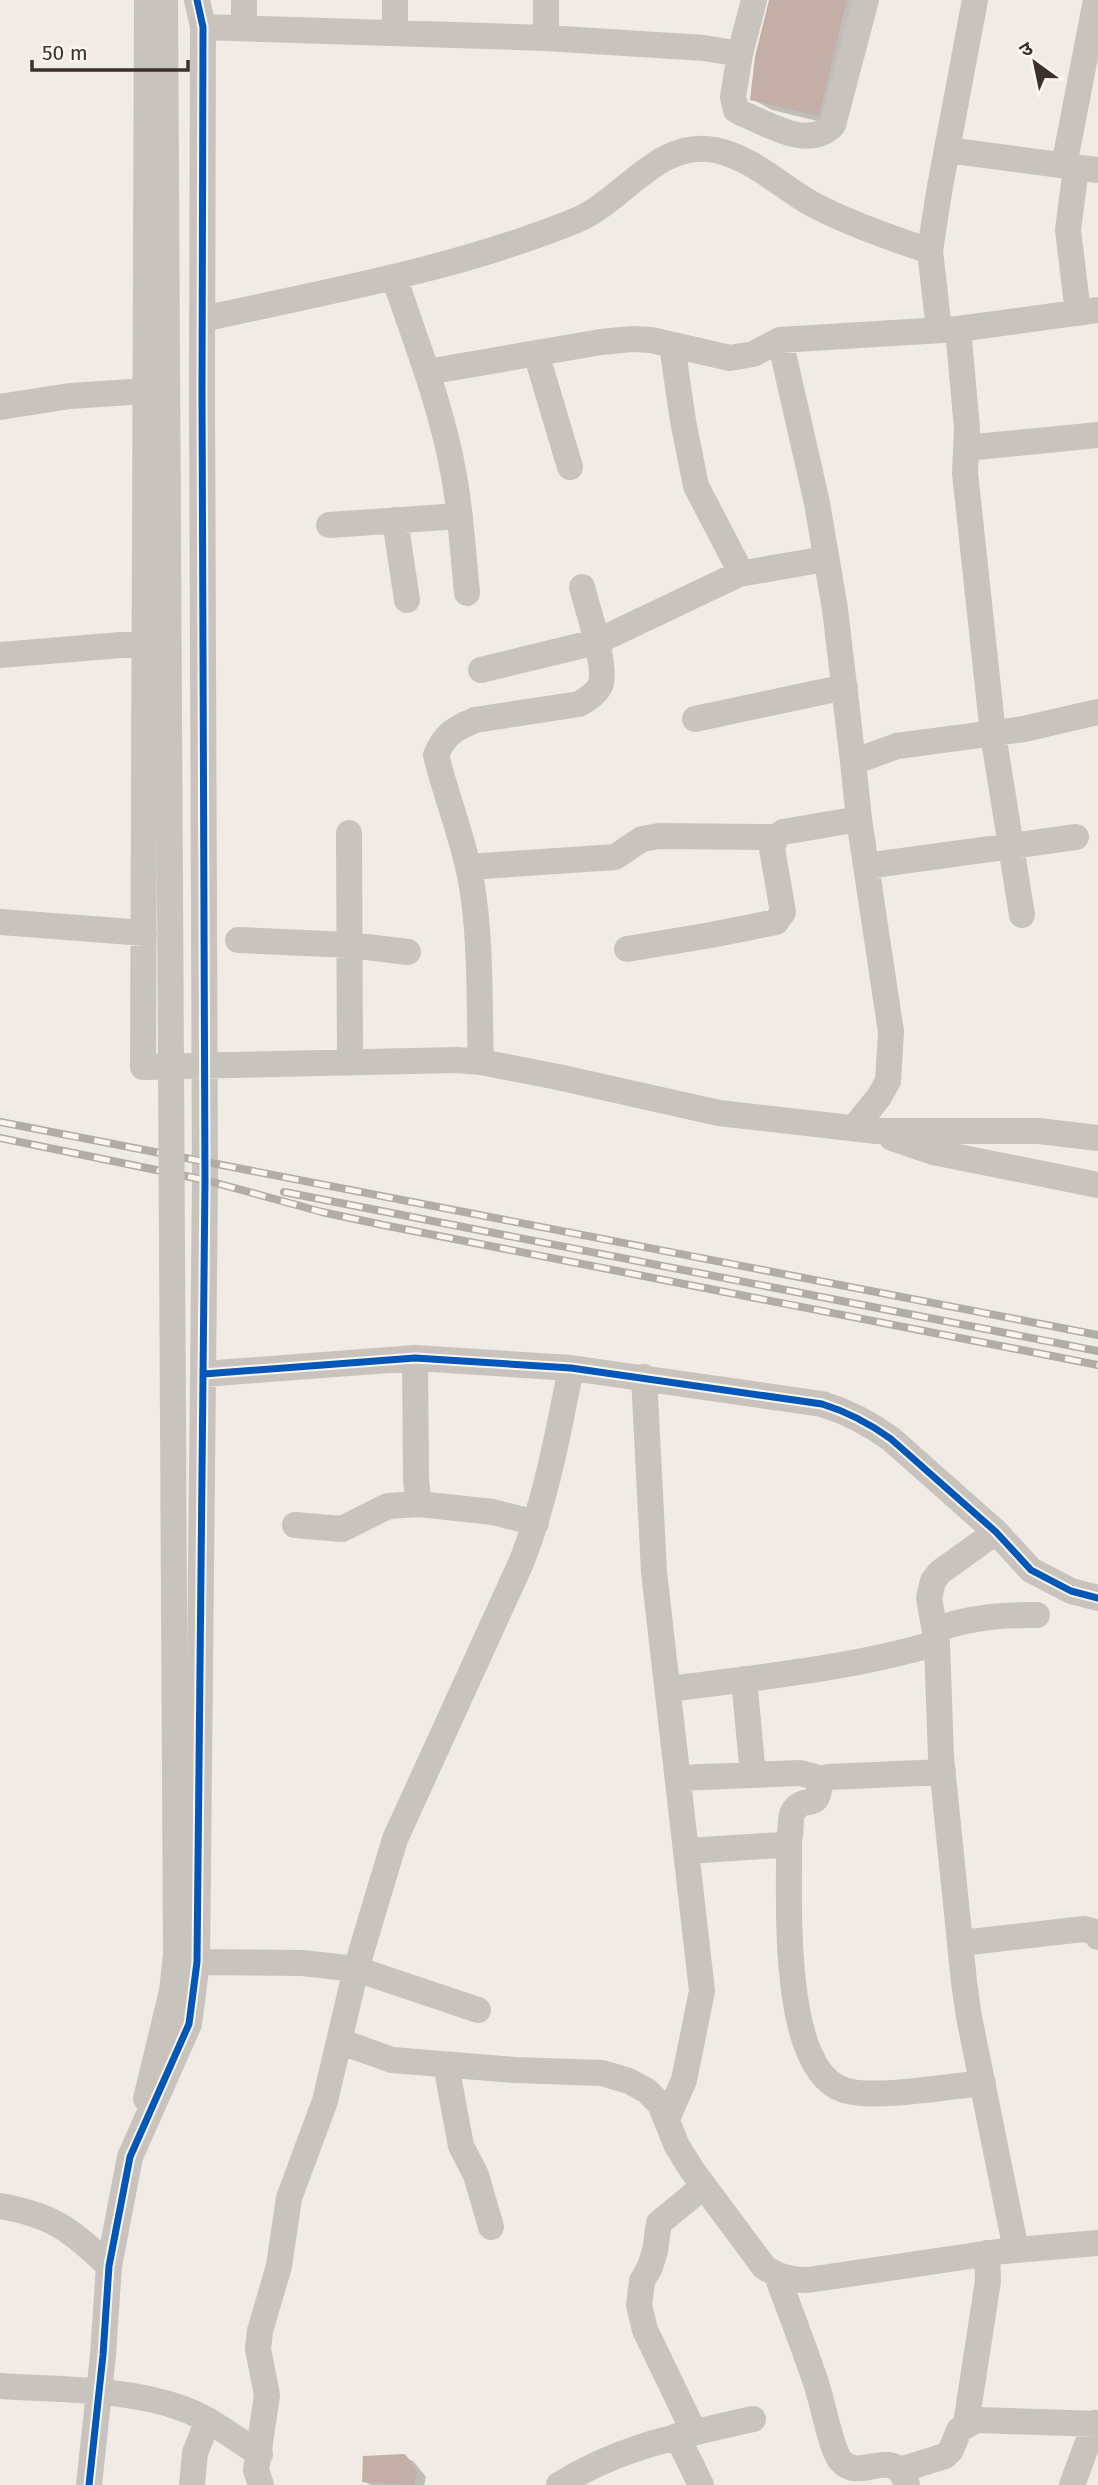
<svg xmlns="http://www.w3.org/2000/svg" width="1098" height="2485" viewBox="0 0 1098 2485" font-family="'Fira Sans','Noto Sans Devanagari',sans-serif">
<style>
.shadow{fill:#0003}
.building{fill:#c3afa7}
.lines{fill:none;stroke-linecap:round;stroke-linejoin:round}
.minor{stroke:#c9c3be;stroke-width:26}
.rail-casing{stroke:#b1aca8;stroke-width:8}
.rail{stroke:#fbf5ee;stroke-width:5;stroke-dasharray:16;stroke-linecap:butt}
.minor-bridge{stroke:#c9c3be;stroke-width:26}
.cycleway-casing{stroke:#fbf5ee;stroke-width:11}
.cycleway{stroke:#0057b8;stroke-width:7}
</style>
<rect width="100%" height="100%" fill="#f0ebe5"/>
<path class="shadow" d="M771,0h96l-29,126 -66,-16 -20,-11z
M404,2456l10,6 12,15 -2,8h-53l-8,-4z"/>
<path class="building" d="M769,0h78l-28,116 -69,-16 5,-43z
M405,2454l12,17 -3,14 -52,-3 1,-26z"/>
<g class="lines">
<path class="minor" d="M147,0l-4,1067 314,-7 24,2 77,15 161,36 158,18h162l59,7
M244,0v28
M203,27l343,11 158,10 36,6 -7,43 3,13 7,4c28,11 65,36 90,11l33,-125
M395,33v-33
M546,38v-38
M740,54l14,-54
M947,150l151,20
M1064,166l32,-166
M1076,168l-8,62 10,83
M394,277c22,65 48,130 60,199 7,38 9,78 13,117
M203,319c126,-28 254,-50 374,-99 47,-20 81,-81 138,-70 38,8 65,36 97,54 38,20 78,34 118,47
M958,329l9,99 -2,45 28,261 29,181
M939,330l-9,-79 9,-59 36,-192
M780,340l37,163 18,106 18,153
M536,353l34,114
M427,372l174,-30 31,-3 19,1 79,18 23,-4 27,-14 178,-11 140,-19
M0,407l70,-11 76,-5
M966,448l132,-13
M395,520l12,80
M329,525l131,-9
M739,574l86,-15
M0,655l145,-12
M481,670l115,-28 143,-68 -3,-11 -40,-77 -13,-65 -11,-76
M695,719l150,-32
M349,833l1,228
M866,866l210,-29
M468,867l147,-10 27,-18 17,-3 117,1
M0,922l144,11
M238,940l112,5 58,7
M627,949l84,-14 65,-13 7,-10 -11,-63 4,-12 7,-5 76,-13
M481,1062c-2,-54 0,-108 -7,-162 -6,-50 -26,-96 -38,-145 9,-21 18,-26 39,-35l104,-16c8,-5 17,-10 21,-18 8,-17 -13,-79 -18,-99
M854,1128l25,-31 9,-16 3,-49 -32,-213 -6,-57 44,-16 127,-17 74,-17
M892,1138l41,14 165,33
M415,1358l1,122 3,24 74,8 43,11
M204,1374l211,-16 156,10 251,36c26,8 47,19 69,35l105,93 35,38 40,21 27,7
M644,1377l10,195 48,419 -18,89 -17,39
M295,1525l47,4 46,-23 31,-2
M996,1532l-56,40 -7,9 -4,17 8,45 4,114 23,225 5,35 47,233
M935,1630c34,-13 67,-15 102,-15
M744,1679l9,96
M669,1689c90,-12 180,-20 268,-46
M679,1778l121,-5 23,6
M789,1839c1,56 -10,230 55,251 29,10 106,-4 139,-7
M687,1851l94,-6 8,-6c3,-8 0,-22 5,-29 12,-16 24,3 26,-27l8,-6 115,-5
M961,1943l123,-14 11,3 3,5
M197,1962l105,1 54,6 122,41
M339,2041l53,19 123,10 87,3 27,8 18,10 13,13 17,42 15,24 72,97c15,10 26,13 44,13l196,-29 94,-8
M446,2065l15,81 15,29 15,52
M0,2206c53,9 71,24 109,60
M777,2276c13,35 27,71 39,107 6,17 15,65 24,77 20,25 55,-18 67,25
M0,2386c60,4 124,2 181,22 29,10 53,30 79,46
M966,2424l22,-143 -1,-28
M694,2432l-49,-102 -6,-25 3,-24 8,-14 5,-16 4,-28 45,-37
M677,2436l24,49
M900,2470l45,-14 6,-6 8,-20 17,-10 122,4
M89,2485l14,-130 6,-89 21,-109 59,-133 8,-62 8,-782 -3,-788 1,-365 -6,-27
M192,2485l3,-32 13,-33
M261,2485l-5,-15 11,-75 -9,-46 2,-18 19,-65 10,-68 36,-97 31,-132 39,-130 126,-276c25,-63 37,-129 50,-195
M559,2485c61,-39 125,-50 194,-66
M1072,2485l23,-62"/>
<g class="rail-casing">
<path id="rail" d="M0,1122l1098,213
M0,1138l205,42 117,32 61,13 715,140
M284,1192l814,159"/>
</g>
<use href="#rail" class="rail"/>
<path class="minor-bridge" d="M146,2099l26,-108 4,-36 -11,-1954"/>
<g class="cycleway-casing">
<path id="cycleway" d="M204,1374l211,-16 156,10 251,36c26,8 47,19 69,35l105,93 35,38 40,21 27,7
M89,2485l14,-130 6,-89 21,-109 59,-133 8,-62 8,-782 -3,-788 1,-365 -6,-27"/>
</g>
<use href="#cycleway" class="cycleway"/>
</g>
<g transform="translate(1035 63) rotate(327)" stroke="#fbf5ee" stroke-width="5" paint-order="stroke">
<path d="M0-5L12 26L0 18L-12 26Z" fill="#3b302b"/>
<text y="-10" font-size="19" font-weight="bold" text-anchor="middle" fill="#3b302b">उ</text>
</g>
<path d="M32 60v10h156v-10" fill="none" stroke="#3b302b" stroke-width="3.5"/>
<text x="42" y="60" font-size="21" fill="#3b302b" stroke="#fbf5ee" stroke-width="5" paint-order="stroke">50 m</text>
</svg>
